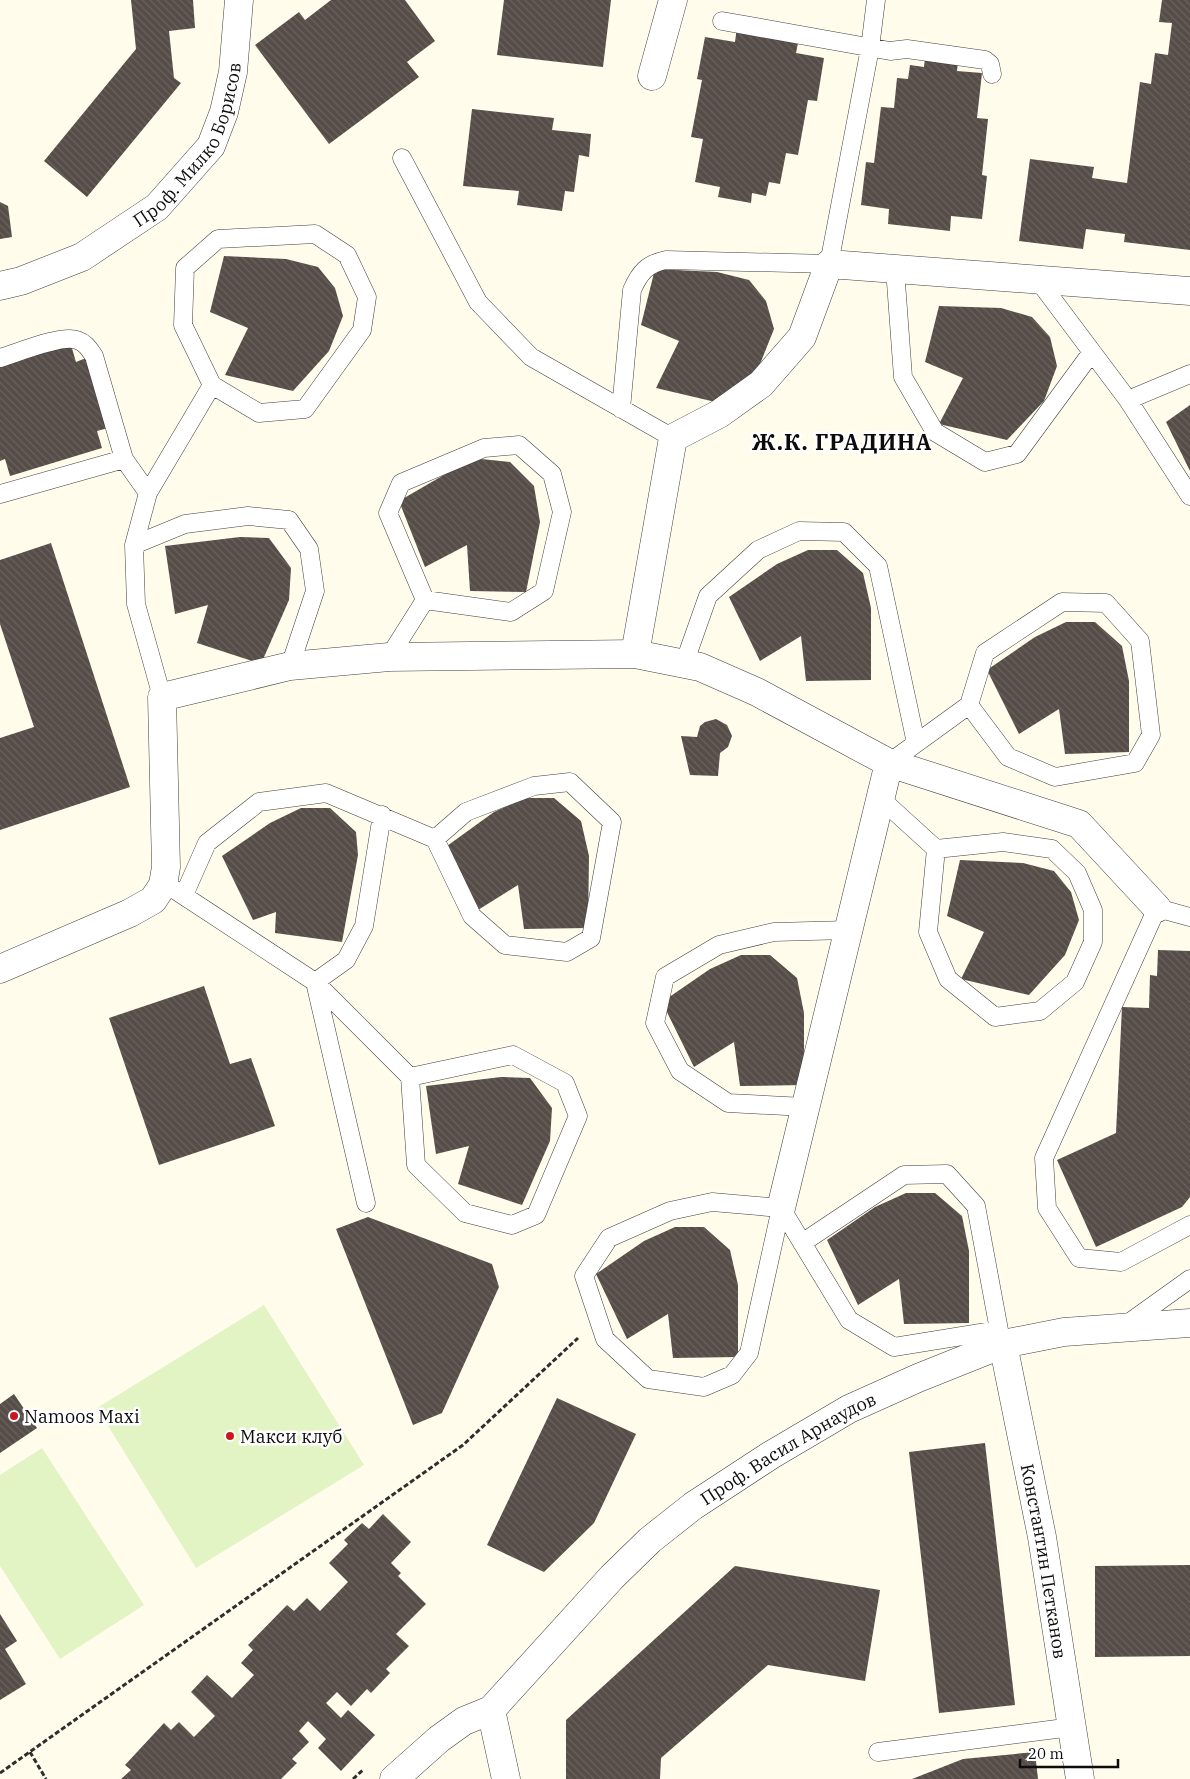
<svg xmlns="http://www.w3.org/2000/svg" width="1190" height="1779" viewBox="0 0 1190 1779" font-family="'IBM Plex Serif',serif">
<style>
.pitch{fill:#e2f3c4}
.building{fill:url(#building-back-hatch)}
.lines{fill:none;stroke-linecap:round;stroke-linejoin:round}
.service-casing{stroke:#3f3f3f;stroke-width:19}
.minor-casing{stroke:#3f3f3f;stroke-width:29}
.path{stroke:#2e2e2e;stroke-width:3;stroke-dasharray:5 2.5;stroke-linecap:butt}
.service{stroke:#fff;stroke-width:18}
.minor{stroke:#fff;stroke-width:28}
.poi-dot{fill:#c8191e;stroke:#fff;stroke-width:2}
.labels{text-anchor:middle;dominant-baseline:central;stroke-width:5;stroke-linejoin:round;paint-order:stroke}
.street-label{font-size:18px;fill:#0c0c0c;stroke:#fff}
.poi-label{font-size:18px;fill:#0c0c0c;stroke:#fff;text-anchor:start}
.district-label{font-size:22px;font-weight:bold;letter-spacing:1px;fill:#0c0c0c;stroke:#fff}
</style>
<defs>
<pattern id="building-back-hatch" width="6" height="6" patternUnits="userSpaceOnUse" patternTransform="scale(1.25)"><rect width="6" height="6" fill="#564d48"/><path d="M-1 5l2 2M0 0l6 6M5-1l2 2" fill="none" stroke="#69625e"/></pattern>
</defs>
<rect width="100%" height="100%" fill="#fffcec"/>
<path class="pitch" d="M264,1305l100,160 -168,103 -99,-160z
M42,1448l102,157 -84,54 -60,-93v-91z"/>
<path class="building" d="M131,0h62l2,28 -26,3 5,47 7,5 -94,114 -43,-36 92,-112z
M331,0h74l30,41 -28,21 12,15 -90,67 -74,-99 44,-33 6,8z
M504,0h107l-8,67 -106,-12z
M1162,0h28v250l-66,-8 1,-8 -39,-5 -3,20 -64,-8 11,-82 64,8 -2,11 35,5 13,-101 11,2 4,-31 13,2 4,-32 -13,-1z
M737,27l62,11 -3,15 28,5 -7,43 -9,-1 -10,55 -12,-2 -6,31 -11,-2 -3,14 -14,-3 -1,10 -33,-6 2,-10 -25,-5 8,-43 -12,-2 11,-57 -5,-1 8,-42 30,5z
M925,57l33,4 -1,10 25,2 -5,45 11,1 -6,56 5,1 -5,43 -31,-3 -1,15 -62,-7 1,-15 -28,-4 5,-43 8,1 7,-56 13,1 3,-30 11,1 2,-14 14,2z
M472,109l82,9 -2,12 39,4 -2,23 -10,-2 -5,37 -9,-1 -3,20 -45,-6 2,-14 -56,-5z
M0,202l8,4 4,31 -12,2z
M224,256l62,3 32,8 17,21 8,28 -14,35 -36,40 -68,-16 23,-47 -38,-16z
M655,269l62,3 32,8 17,21 8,28 -14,35 -36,40 -68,-16 23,-47 -38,-16z
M939,306l62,2 31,9 18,20 7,29 -13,35 -37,39 -68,-16 24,-46 -38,-16z
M71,345l5,17 10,-4 22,70 -11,3 5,17 -92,28 -5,-17 -5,2v-95z
M1190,405v66l-24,-49z
M481,459l29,3 24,24 6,36 -14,70 -56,-1 -3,-46 -42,22 -26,-66 50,-29z
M240,537l29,1 22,30 -2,32 -28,64 -64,-21 11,-38 -33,9 -10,-68z
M51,543l79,244 -130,43v-92l34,-11 -34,-103v-64z
M808,550h29l26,23 8,35v72l-65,1 -5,-45 -41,25 -31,-64 48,-33z
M1066,622h29l27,24 7,35v71l-64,2 -6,-45 -40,25 -32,-64 48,-33z
M716,719l11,6 5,11 -4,11 -8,6 -2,23 -28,-1 -9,-39 16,1 3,-11 5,-4z
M525,798h29l27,23 8,35 -1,72 -64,1 -6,-44 -40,25 -31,-64 47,-34z
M301,808h29l26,24 2,23 -16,87 -67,-9 1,-21 -23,8 -31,-64 48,-33z
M960,860l63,3 31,8 17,21 8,28 -14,35 -36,40 -68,-16 23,-47 -37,-16z
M1158,950l32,1v246l-8,10 -86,40 -39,-87 59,-27 6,-126 27,1 1,-33 7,1z
M741,955h29l27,23 7,35v72l-64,1 -6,-44 -40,25 -32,-65 48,-33z
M204,986l26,78 21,-6 24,68 -116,39 -50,-147z
M501,1077l29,1 22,30 -2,33 -28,64 -64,-21 11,-38 -33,8 -10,-68z
M906,1193h29l27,23 7,35v72l-65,1 -5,-45 -41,26 -31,-65 48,-33z
M368,1217l124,47 7,23 -57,126 -29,12 -77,-196z
M675,1227h29l26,23 8,35v72l-65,1 -5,-44 -41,25 -31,-65 48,-33z
M14,1394l23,34 -37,25v-49z
M557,1398l79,36 -42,89 -50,49 -57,-27z
M985,1443l30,262 -76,8 -30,-261z
M383,1514l28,28 -20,21 10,10 -3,3 28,28 -30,30 13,12 -23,23 4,4 -19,20 -4,-4 -16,17 -14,-14 -11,11 15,15 7,-8 27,25 -34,36 -23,-23 8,-9 -18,-18 -9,10 10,11 -17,17 5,4 -16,16h-160l10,-9 -6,-5 39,-42 7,7 8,-8 15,15 21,-21 -24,-24 16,-17 25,23 22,-23 -13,-12 12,-13 -5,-5 39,-40 7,6 13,-13 13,13 28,-29 -19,-19 19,-19 -4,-4 18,-17 7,6z
M1190,1565v91l-95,1v-91z
M735,1566l145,24 -15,91 -97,-16 -107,93 -1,21h-94v-59z
M0,1614l17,27 -12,8 21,35 -26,16z
M1035,1752l3,27h-126l51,-20z"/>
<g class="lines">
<g class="service-casing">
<path id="service" d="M722,21l168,30 17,-2 78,11 5,4 2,10
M402,158l76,144 53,55 142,81
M895,269l8,108 32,55 50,30 32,-8 75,-102
M1038,280l90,120 62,96
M0,358c17,-5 62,-24 77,-18 9,3 12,9 17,16l30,103 24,34
M1128,400l62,-26
M621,409l11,-119c8,-18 15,-26 34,-30l163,4 41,-216 6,-48
M0,494l124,-35
M134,545l51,-21 63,-8 41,4 20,29 6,42 -25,75
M389,657l36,-57 -37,-87 13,-30 83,-35 35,-3 33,29 10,38 -18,79 -33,21 -86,-12
M684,664l24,-68 50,-46 41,-19 45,1 34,34 38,177
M162,697l-26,-93 -2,-59 14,-52 64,-108 -29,-60 2,-57 33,-29 97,-5 32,21 20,42 -5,33 -57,79 -46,4 -47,-28
M889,763l80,-58 16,-52 77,-51 44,1 34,38 11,94 -16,28 -80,14 -47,-20 -39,-52
M880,798l56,51 67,-7 49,7 25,24 16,37v32l-18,40 -35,29 -45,6 -47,-38 -20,-47 8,-83
M175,890l140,92 95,95 6,88 49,48 47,12 24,-10 42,-99 -13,-33 -52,-28 -103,22
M184,895l23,-52 52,-41 67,-9 109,46 37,77 33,29 62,7 24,-14 21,-116 -42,-40 -36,4 -68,26 -31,27
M1190,917l-33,-9 -113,250 3,50 32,50 42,4 69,-37
M805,1107l-77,-4 -48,-32 -25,-48 10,-46 54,-32 55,-13 74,-2
M712,1202l69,6 -32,145 -17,22 -28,12 -56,-8 -43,-40 -21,-63 25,-38 61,-27z
M366,1203l-51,-221 31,-22 18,-34 18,-111
M781,1208l68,112 45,27 105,-17 -23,-124 -29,-32 -43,1 -102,68
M1123,1327l67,-48
M878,1752l194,-25"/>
</g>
<g class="minor-casing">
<g id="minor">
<path d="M652,76l21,-76"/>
<path id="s1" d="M0,286l21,-5 61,-24 75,-50 54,-61 13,-34 9,-40 6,-72"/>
<path d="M635,654l38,-216 46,-24 42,-30 41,-47 27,-73 361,27"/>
<path d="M0,969l130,-56 23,-13 10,-15 3,-18 -4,-170 128,-31 99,-9 246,-3 65,13 57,25 132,71 190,61 78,84"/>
<path d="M781,1208l108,-445"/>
<path id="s2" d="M1003,1344l39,193 38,242"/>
<path d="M491,1710l15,69"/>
<path id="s3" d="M394,1779l45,-40 25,-18 27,-11 121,-133 38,-37 43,-34 78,-51 78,-46 69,-31 85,-34 61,-12 126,-9"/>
</g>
</g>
<path class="path" d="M30,1752l16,27
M0,1773l463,-328 115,-107
M353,1779l11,-10"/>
<use href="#service" class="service"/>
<use href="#minor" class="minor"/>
</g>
<g class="poi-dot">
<circle cx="14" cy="1416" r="5"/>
<circle cx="230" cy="1436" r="5"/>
</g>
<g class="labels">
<g class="street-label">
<text stroke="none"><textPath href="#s1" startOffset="248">Проф. Милко Борисов</textPath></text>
<text stroke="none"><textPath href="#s3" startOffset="519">Проф. Васил Арнаудов</textPath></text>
<text stroke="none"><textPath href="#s2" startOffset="221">Константин Петканов</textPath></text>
</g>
<g class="poi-label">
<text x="24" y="1416">Namoos Maxi</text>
<text x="240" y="1436">Макси клуб</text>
</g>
<g class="district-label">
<text x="842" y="441">Ж.К. ГРАДИНА</text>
</g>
</g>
<path d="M1020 1759v8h98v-8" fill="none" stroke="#0c0c0c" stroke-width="2.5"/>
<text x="1028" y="1759" font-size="15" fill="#0c0c0c" stroke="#ffffff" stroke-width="4" paint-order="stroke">20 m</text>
</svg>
